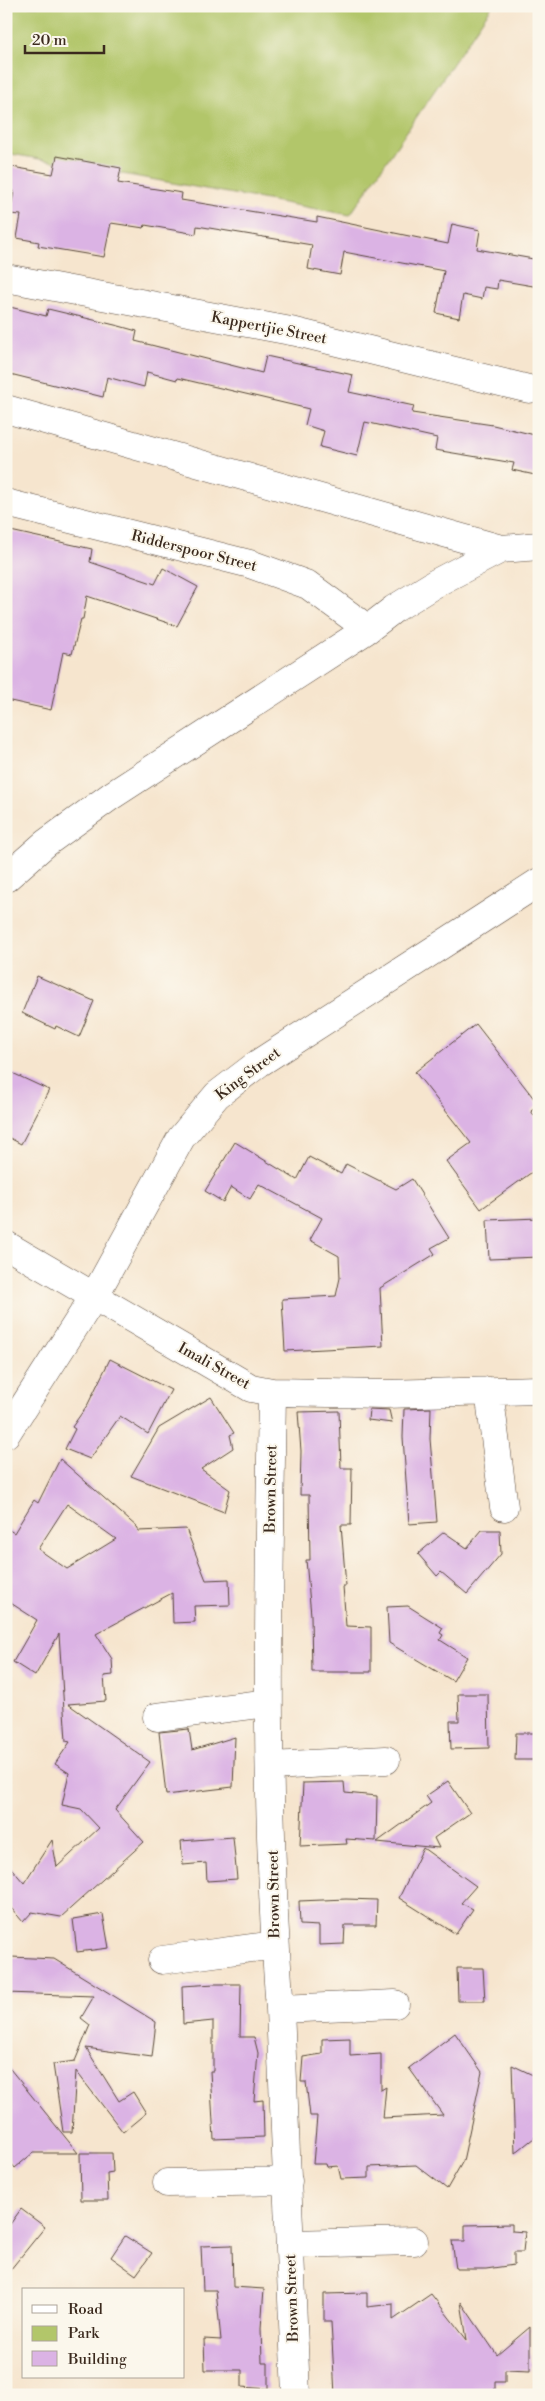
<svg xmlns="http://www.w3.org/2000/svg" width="545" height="2401" viewBox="0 0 545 2401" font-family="'Libre Bodoni',serif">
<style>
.green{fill:#b2c66a;stroke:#767844}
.building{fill:#dbb3e4;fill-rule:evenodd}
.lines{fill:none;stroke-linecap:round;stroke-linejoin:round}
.minor-casing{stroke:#574638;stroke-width:29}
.minor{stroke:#fff;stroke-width:28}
.labels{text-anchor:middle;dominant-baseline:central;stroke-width:4;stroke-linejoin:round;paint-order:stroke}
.street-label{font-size:15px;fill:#3b2a1e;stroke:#fbf7ec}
</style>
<rect width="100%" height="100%" fill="#fbf7ec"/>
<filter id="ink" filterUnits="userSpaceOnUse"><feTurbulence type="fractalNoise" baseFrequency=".02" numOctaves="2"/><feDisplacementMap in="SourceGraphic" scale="10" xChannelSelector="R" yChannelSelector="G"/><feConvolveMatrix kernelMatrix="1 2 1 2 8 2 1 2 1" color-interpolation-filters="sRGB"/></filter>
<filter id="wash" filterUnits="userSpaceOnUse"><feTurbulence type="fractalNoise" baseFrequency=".0096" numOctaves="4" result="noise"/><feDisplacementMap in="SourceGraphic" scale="20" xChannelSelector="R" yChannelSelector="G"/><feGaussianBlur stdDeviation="1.12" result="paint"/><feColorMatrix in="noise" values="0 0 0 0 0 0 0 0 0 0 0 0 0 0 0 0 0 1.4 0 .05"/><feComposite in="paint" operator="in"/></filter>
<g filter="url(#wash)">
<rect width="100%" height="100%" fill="#f6e5ce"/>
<path class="green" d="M6,6h486l-142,209 -344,-62z"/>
<g id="blocks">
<path class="building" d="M57,156l64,12 -3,15 64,10 -1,7 136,22v-5l131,27 4,-20 28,6 -3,19 62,11v27l-41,-7 -1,9 -13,-2 -2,12 -19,-4 -4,23 -23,-5 8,-42 -100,-19 -4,23 -32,-6 4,-24 -115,-19 -1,8 -51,-9 -1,3 -33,-5 -7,34 -66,-11 1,-4 -22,-4 4,-23 -11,-1 4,-23 -8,-2v-23l47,8z
M6,306l40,10 2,-7 71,17 18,5 -2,10 127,32 4,-17 87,19 -4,17 65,14 -2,7 81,12 46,11v23l-4,16 -23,-5 2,-7 -79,-13 2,-12 -72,-16 -8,34 -37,-9 4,-16 -19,-6 4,-16 -131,-31 -1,2 -30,-8 -3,15 -37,-10 -4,20 -97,-24z
M6,530l86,19 -2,13 65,22 8,-16 35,19 -21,39 -90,-30 -4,23h-2l-9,35 -9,-2 -12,58 -45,-10z
M37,976l57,25 -15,36 -23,-11 -1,3 -33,-16z
M476,1024l63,81 -8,6 8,11v45l-58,42 -35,-48 25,-18 -56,-71z
M6,1070l43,20 -28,54 -15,-8z
M235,1142l62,38 12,-23 32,17 5,-10 50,25 16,-10 37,59 -18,10 4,6 -55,34 3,58 -98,5 -3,-52 54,-3 4,-18 -1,-22 -29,-16 12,-22 -63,-34 -9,15 -19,-12 -8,15 -18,-11z
M539,1218v39l-50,2 -2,-39z
M110,1359l61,31 -23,44 -28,-18 -30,43 -25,-10 10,-20 -3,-2 16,-23z
M211,1397l23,36 -4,2 3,13 -32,21 29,21 -6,22 -93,-36 28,-48z
M431,1408l-1,31 7,83 -28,2 -6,-87 1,-28z
M369,1409l20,1 3,13 -24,-3z
M339,1411l2,57h11l-1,57h-10l5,61h-3l3,40 25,1v45h-59l-1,-57 -5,-55h4l-1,-65h-9l1,-44 -3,-39z
M60,1459l78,69v3l48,-2 20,51 23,-1 1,26 -36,1 1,16 -22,1 -1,-30 -76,41 16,25 1,16 -9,1 2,25 -38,3 82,58 -35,48 29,32 -83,75 -29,-5 -9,10 -17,-20v-40l18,21 28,-43 5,27 42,-39 -18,-19 -19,-4 7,-32 -14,-9 15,-22 -4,-1 -7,-107 -24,42 -22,-14 24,-42 -31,-20v-72l8,5 20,-33 4,3zM67,1504l49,35 -49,30 -29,-20z
M482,1530h18l1,24 -34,40 -26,-22 -4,4 -19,-22 26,-22 23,16z
M408,1606l35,22 -3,5 3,2 -3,5 27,17 -14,24 -64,-38 -2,-36z
M458,1694h30l1,54 -38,1 -1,-28h9z
M189,1729l3,21 43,-13 -2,50 -67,8 -7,-63z
M516,1733h23v27h-24z
M448,1781l22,32 -36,25 5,10 -62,-6 54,-39 -5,-7z
M344,1782l1,11 32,3 -1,45 -30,-2 1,5 -47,2 3,-63z
M233,1837l4,42 -30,2 -1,-18 -23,2 -2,-24z
M423,1848l53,38 -15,17 12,6 -17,25 -57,-36z
M346,1899l31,1 -1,25h-31l-1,19 -25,1v-19l-19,-1 -1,-24z
M103,1914l6,34 -32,4 -4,-33z
M11,1957l43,2 102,63 -4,35 -66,-9 33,53 14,-9 13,21 -23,19 -47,-61 -4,61h-9l-10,-68 22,-3 15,-36 -9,-7 13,-22 -88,-3v-28z
M457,1968h26l2,33h-27z
M215,1984h26l-1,53h14l4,16 -4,48 9,-1 1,37 -50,2 -4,-68h3v-50l-30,3 -1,-38z
M455,2033l27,39 -19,89 -16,28 -31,-24 -47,2v11l-28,1 -3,-13 -11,1 -1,-3h-13l4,-48h-7l-4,-34h-5l2,-25 19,-3v-15l28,-1v18l31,-2v36l5,-3 -3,31 60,-3 -34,-47z
M6,2064l72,89h-45l-18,15 -9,-11z
M512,2065l27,13v56l-24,19z
M80,2153h32l1,19 -6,1 1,27h-27z
M21,2209l24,18 -39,48v-45z
M512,2224v7l13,1 -2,20h-9v13l-28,4h-30l-4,-28h13v-16z
M125,2236l27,17 -16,22 -25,-18z
M232,2245l1,42 31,2 -3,39 1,35h6v26l-26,-2v-17h-37l-1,-31 17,1 -5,-50h-13l-2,-44z
M367,2293v14l26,-3v16l38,-26 36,46 -6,-38 36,53 33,-28v44l-25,-1v12h-10v13h-160l-4,-73h-7v-28z"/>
</g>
</g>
<g filter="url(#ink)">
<use href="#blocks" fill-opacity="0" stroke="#574638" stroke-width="1"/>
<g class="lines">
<g class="minor-casing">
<path id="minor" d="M6,278l290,54 233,57
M6,409l495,140 38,-3
M6,503l244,61 58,21 60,44
M6,878l40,-35 65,-47 257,-167 26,-20 42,-26 65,-34
M6,1245l245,143 21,4 113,2 154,-4
M489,1391l15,116
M272,1392c-3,206 -8,412 8,617l16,386
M6,1434l89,-139 86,-157 36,-43 42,-32 280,-181
M157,1717l111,-14
M271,1766l115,-6
M162,1960l113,-15
M280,2009l115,-5
M167,2183l121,-2
M290,2244l124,-3"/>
</g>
<use href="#minor" class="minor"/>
</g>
</g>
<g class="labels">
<g class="street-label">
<text transform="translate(269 328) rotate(11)">Kappertjie Street</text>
<text transform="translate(194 551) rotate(14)">Ridderspoor Street</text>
<text transform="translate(248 1074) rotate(-37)">King Street</text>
<text transform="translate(214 1366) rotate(29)">Imali Street</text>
<text transform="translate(271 1489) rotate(-89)">Brown Street</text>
<text transform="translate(274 1894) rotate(-91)">Brown Street</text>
<text transform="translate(292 2298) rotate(-92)">Brown Street</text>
</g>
</g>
<rect width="545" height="2401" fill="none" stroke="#fbf7ec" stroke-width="25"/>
<rect x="22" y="2288" width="162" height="90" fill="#fbf7ec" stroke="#aea59a"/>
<rect x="32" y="2305" width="25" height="8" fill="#ffffff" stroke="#aea59a"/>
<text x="68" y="2314" font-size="15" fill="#3b2a1e">Road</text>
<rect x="32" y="2326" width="25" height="15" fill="#b2c66a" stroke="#aea59a"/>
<text x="68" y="2338" font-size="15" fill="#3b2a1e">Park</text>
<rect x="32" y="2351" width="25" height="15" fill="#dbb3e4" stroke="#aea59a"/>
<text x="68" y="2364" font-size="15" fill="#3b2a1e">Building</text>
<path d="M25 45v8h79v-8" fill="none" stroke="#3b2a1e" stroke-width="2.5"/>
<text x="32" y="45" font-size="15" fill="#3b2a1e" stroke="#fbf7ec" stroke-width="4" paint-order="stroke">20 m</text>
</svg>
